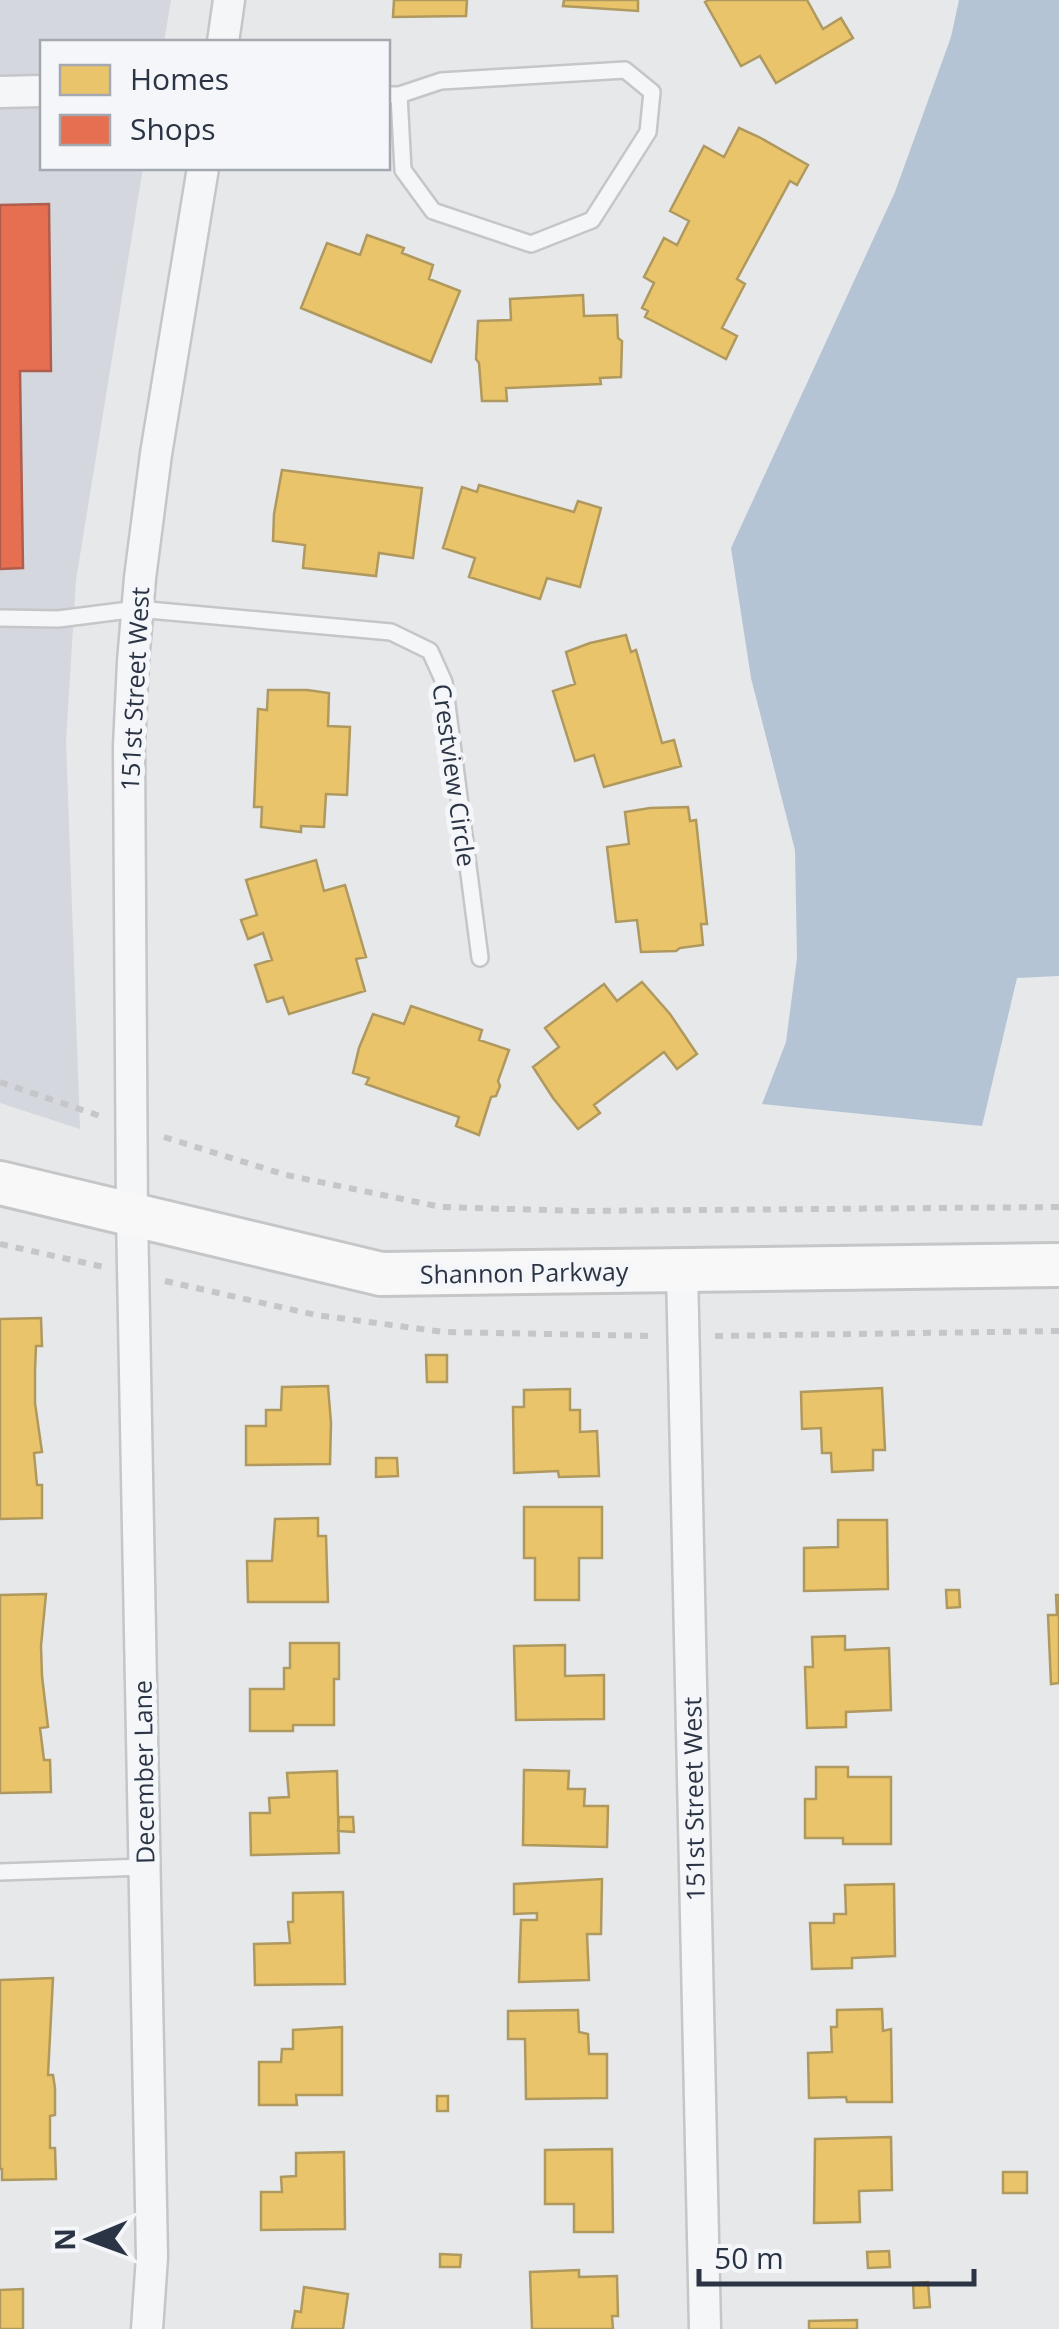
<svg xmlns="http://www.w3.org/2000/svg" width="1059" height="2329" viewBox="0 0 1059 2329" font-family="'Open Sans',sans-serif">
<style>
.built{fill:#d4d7dd}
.water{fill:#b4c4d5}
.homes{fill:#e9c46a;stroke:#b0995f;stroke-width:2.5}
.shops{fill:#e76f51;stroke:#af5d4d;stroke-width:2.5}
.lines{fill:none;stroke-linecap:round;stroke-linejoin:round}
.lane-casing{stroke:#c4c6c8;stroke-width:20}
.street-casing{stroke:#c4c6c8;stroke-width:35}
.secondary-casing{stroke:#c4c6c8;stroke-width:48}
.path{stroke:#c5c6ca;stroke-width:6;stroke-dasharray:8 8;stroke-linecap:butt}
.lane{stroke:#f5f6f7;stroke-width:15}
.street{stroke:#f5f6f7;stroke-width:30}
.secondary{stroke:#f8f8f8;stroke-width:42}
.labels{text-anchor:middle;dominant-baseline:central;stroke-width:10;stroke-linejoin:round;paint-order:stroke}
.street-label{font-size:25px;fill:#2b3445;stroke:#f4f6f9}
</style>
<rect width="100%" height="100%" fill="#e6e8ea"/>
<path class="built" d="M0,0h171l-7,42h-122v126h101l-67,412 -10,161 14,388 -80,-26z"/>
<path class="water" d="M959,0h100v976l-42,2 -35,148 -220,-22 24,-62 11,-84 -2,-108 -44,-172 -20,-130 164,-356 56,-155z"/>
<path class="homes" d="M394,0h73l-1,16 -73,1z
M564,0h74v11l-75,-5z
M709,0h98l16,29 18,-11 12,20 -77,45 -16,-27 -19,10 -36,-64z
M739,128l20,9 49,28 -11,20 -7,-4 -53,98 8,5 -23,44 15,8 -11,23 -81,-42 3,-6 -6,-3 12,-25 -10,-6 20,-39 13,7 12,-24 -19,-10 34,-65 20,11z
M367,235l37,13 -2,5 31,12 -4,14 31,12 -29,71 -130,-54 26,-65 33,12z
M583,295l1,21 33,-1 1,23 4,3 -1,36 -21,1 1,6 -95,4 1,13h-25l-3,-38 -3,-4 2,-38 33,-1 -1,-21z
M282,470l140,18 -9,70 -34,-5 -3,23 -73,-8 2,-23 -32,-4 1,-27z
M479,485l95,27 4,-11 23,7 -21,79 -33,-9 -7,21 -71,-22 6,-19 -32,-10 19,-61 15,5z
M626,635l5,17 5,-2 26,93 12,-3 7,26 -77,21 -10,-32 -19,6 -22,-70 22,-7 -9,-32 24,-9z
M268,690h39l22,3 -1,33 22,1 -3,68 -21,-1 -2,33 -23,-1v6l-40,-5 1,-20h-8l4,-98 9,1z
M688,807l2,14 6,-1 11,104h-6l2,21 -23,3 -4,3 -35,1 -4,-32 -21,2 -9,-75 22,-3 -4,-32 25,-4z
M316,860l8,31 21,-6 21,72 -10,2 9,32 -76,23 -6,-17 -16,5 -12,-37 17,-5 -9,-27 -15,6 -7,-19 16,-5 -11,-35z
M642,982l28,32 27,40 -20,15 -13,-17 -70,53 6,8 -22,16 -25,-31 -20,-31 26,-20 -14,-19 59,-44 13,17z
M411,1006l71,24 -3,10 30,10 -11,31 2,5 -4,10 -5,1 -12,38 -23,-9 3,-9 -93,-33 3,-6 -16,-5 6,-25 14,-34 31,10z
M41,1318l1,28h-6l-1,24v33l7,49 -8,1 3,32h5v33l-42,1v-200z
M426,1355h21v27h-20z
M328,1386l3,37 -1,41 -84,1v-39h20v-16h15l1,-23z
M882,1388l3,62h-12v20l-41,2 -1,-19h-9l-1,-25 -19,1 -1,-37z
M570,1389v21h10v22l17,-1 2,45 -40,1 -1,-6 -44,2 -1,-66h11v-17z
M376,1458h21l1,18 -22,1z
M524,1507h78v51h-23v42h-44v-42h-11z
M318,1518v18h8l2,66h-80l-1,-41h25l3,-42z
M838,1520h49l1,69 -84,2v-43l34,-1z
M946,1590h13l1,17 -13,1z
M46,1594l-5,52 1,30 6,51 -8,1 4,32h6l1,32 -51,1v-198z
M1056,1595h3v88l-8,1 -3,-69h9z
M845,1636v14l44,-2 2,62 -45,2v15l-39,1 -2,-61h8l-1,-30z
M290,1643h49v36h-5v46h-41v6h-43v-42h34v-21h6z
M565,1645v31l39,-1v44l-88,1 -2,-74z
M816,1767h32v10h43v67h-48v-6h-38v-39h11z
M524,1770l45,1 -1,18h17l-1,17h24l-1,41 -84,-2z
M337,1771l2,82 -88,2 -1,-42h20l-1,-15 20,-1 -2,-24z
M339,1817h14l1,15 -16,-1z
M602,1879l-1,55h-14l2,46 -70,2 2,-62h16v-7l-23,1v-30z
M894,1884l1,72 -43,2v10l-40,1 -2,-46h24v-9h12l-1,-29z
M343,1892l2,92 -90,1 -1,-41 36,-1 -2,-21h5v-29z
M53,1978l-5,97h5l2,13v27l-5,1v32h5l1,31 -54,1v-11h-2v-189z
M882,2009l1,22 8,-2 1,73h-45l-1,-5 -37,1 -1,-45 24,-1 -1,-25h6v-17z
M578,2010l1,22 9,2 1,20h18v44l-81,1 -1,-60h-17v-28z
M342,2027v68h-46l1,10h-38v-43h22l1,-13h11v-19z
M437,2096h11v15h-11z
M891,2137l1,53 -33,1 1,31 -46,1 1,-84z
M612,2149l1,83h-39v-28h-29v-54z
M344,2152l1,77 -84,1v-38h21l-1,-15 15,-1v-23z
M1003,2172h24v21h-24z
M889,2251l1,16 -22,1 -1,-16z
M440,2254l21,1 -1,12h-20z
M579,2270v7l38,-1 1,40h-6l1,13h-81l-2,-57z
M928,2282l2,25 -16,1 -1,-25z
M304,2287l44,7 -5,35h-51l3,-18 6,1z
M23,2289v40h-23v-39z
M857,2320v9h-48v-8z"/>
<path class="shops" d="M49,204l2,167h-31l3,197 -23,1v-364z"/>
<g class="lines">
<g class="lane-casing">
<path id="lane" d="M388,95h11l42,-14 184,-11 27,22 -4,40 -56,88 -61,24 -98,-33 -30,-41 -4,-75
M0,618l58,1 79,-10 254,23 39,19 14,31 36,276
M0,1872l145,-5"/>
</g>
<g class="street-casing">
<path id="street" d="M223,42l6,-42
M0,92l42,-1
M682,1270l23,1059
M147,2329l5,-72 -20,-1042 -3,-469 4,-84 7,-84 16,-124 47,-286"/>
</g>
<g class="secondary-casing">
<path id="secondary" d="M0,1183l381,91 678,-9"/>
</g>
<path class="path" d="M0,1082l100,34
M164,1137l122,38 155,32 140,4 478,-4
M0,1244l104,23
M165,1281l151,34 128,17 209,4
M715,1336l344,-5"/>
<use href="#lane" class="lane"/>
<use href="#street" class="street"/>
<use href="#secondary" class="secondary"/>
</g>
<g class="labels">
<g class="street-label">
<text transform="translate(134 689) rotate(-87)">151st Street West</text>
<text transform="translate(455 775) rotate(82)">Crestview Circle</text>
<text transform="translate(524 1272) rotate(-1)">Shannon Parkway</text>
<text transform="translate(143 1772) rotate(-91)">December Lane</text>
<text transform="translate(693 1799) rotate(-91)">151st Street West</text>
</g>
</g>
<rect x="40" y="40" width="350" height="130" fill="#f4f6f9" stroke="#a4a8b1" stroke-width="2.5"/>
<rect x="60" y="65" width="50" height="30" fill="#e9c46a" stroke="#a4a8b1" stroke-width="2.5"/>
<text x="130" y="90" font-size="30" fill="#2b3445">Homes</text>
<rect x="60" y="115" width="50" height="30" fill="#e76f51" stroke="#a4a8b1" stroke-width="2.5"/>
<text x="130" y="140" font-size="30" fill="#2b3445">Shops</text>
<g transform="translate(90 2239) rotate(269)" stroke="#f4f6f9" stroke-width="8" paint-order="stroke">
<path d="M0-8L18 38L0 25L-18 38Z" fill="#2b3445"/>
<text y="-15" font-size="28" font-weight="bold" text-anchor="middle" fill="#2b3445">N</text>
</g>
<path d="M699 2269v15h275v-15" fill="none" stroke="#2b3445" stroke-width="5"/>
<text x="714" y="2269" font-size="30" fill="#2b3445" stroke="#f4f6f9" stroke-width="8" paint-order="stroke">50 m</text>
</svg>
